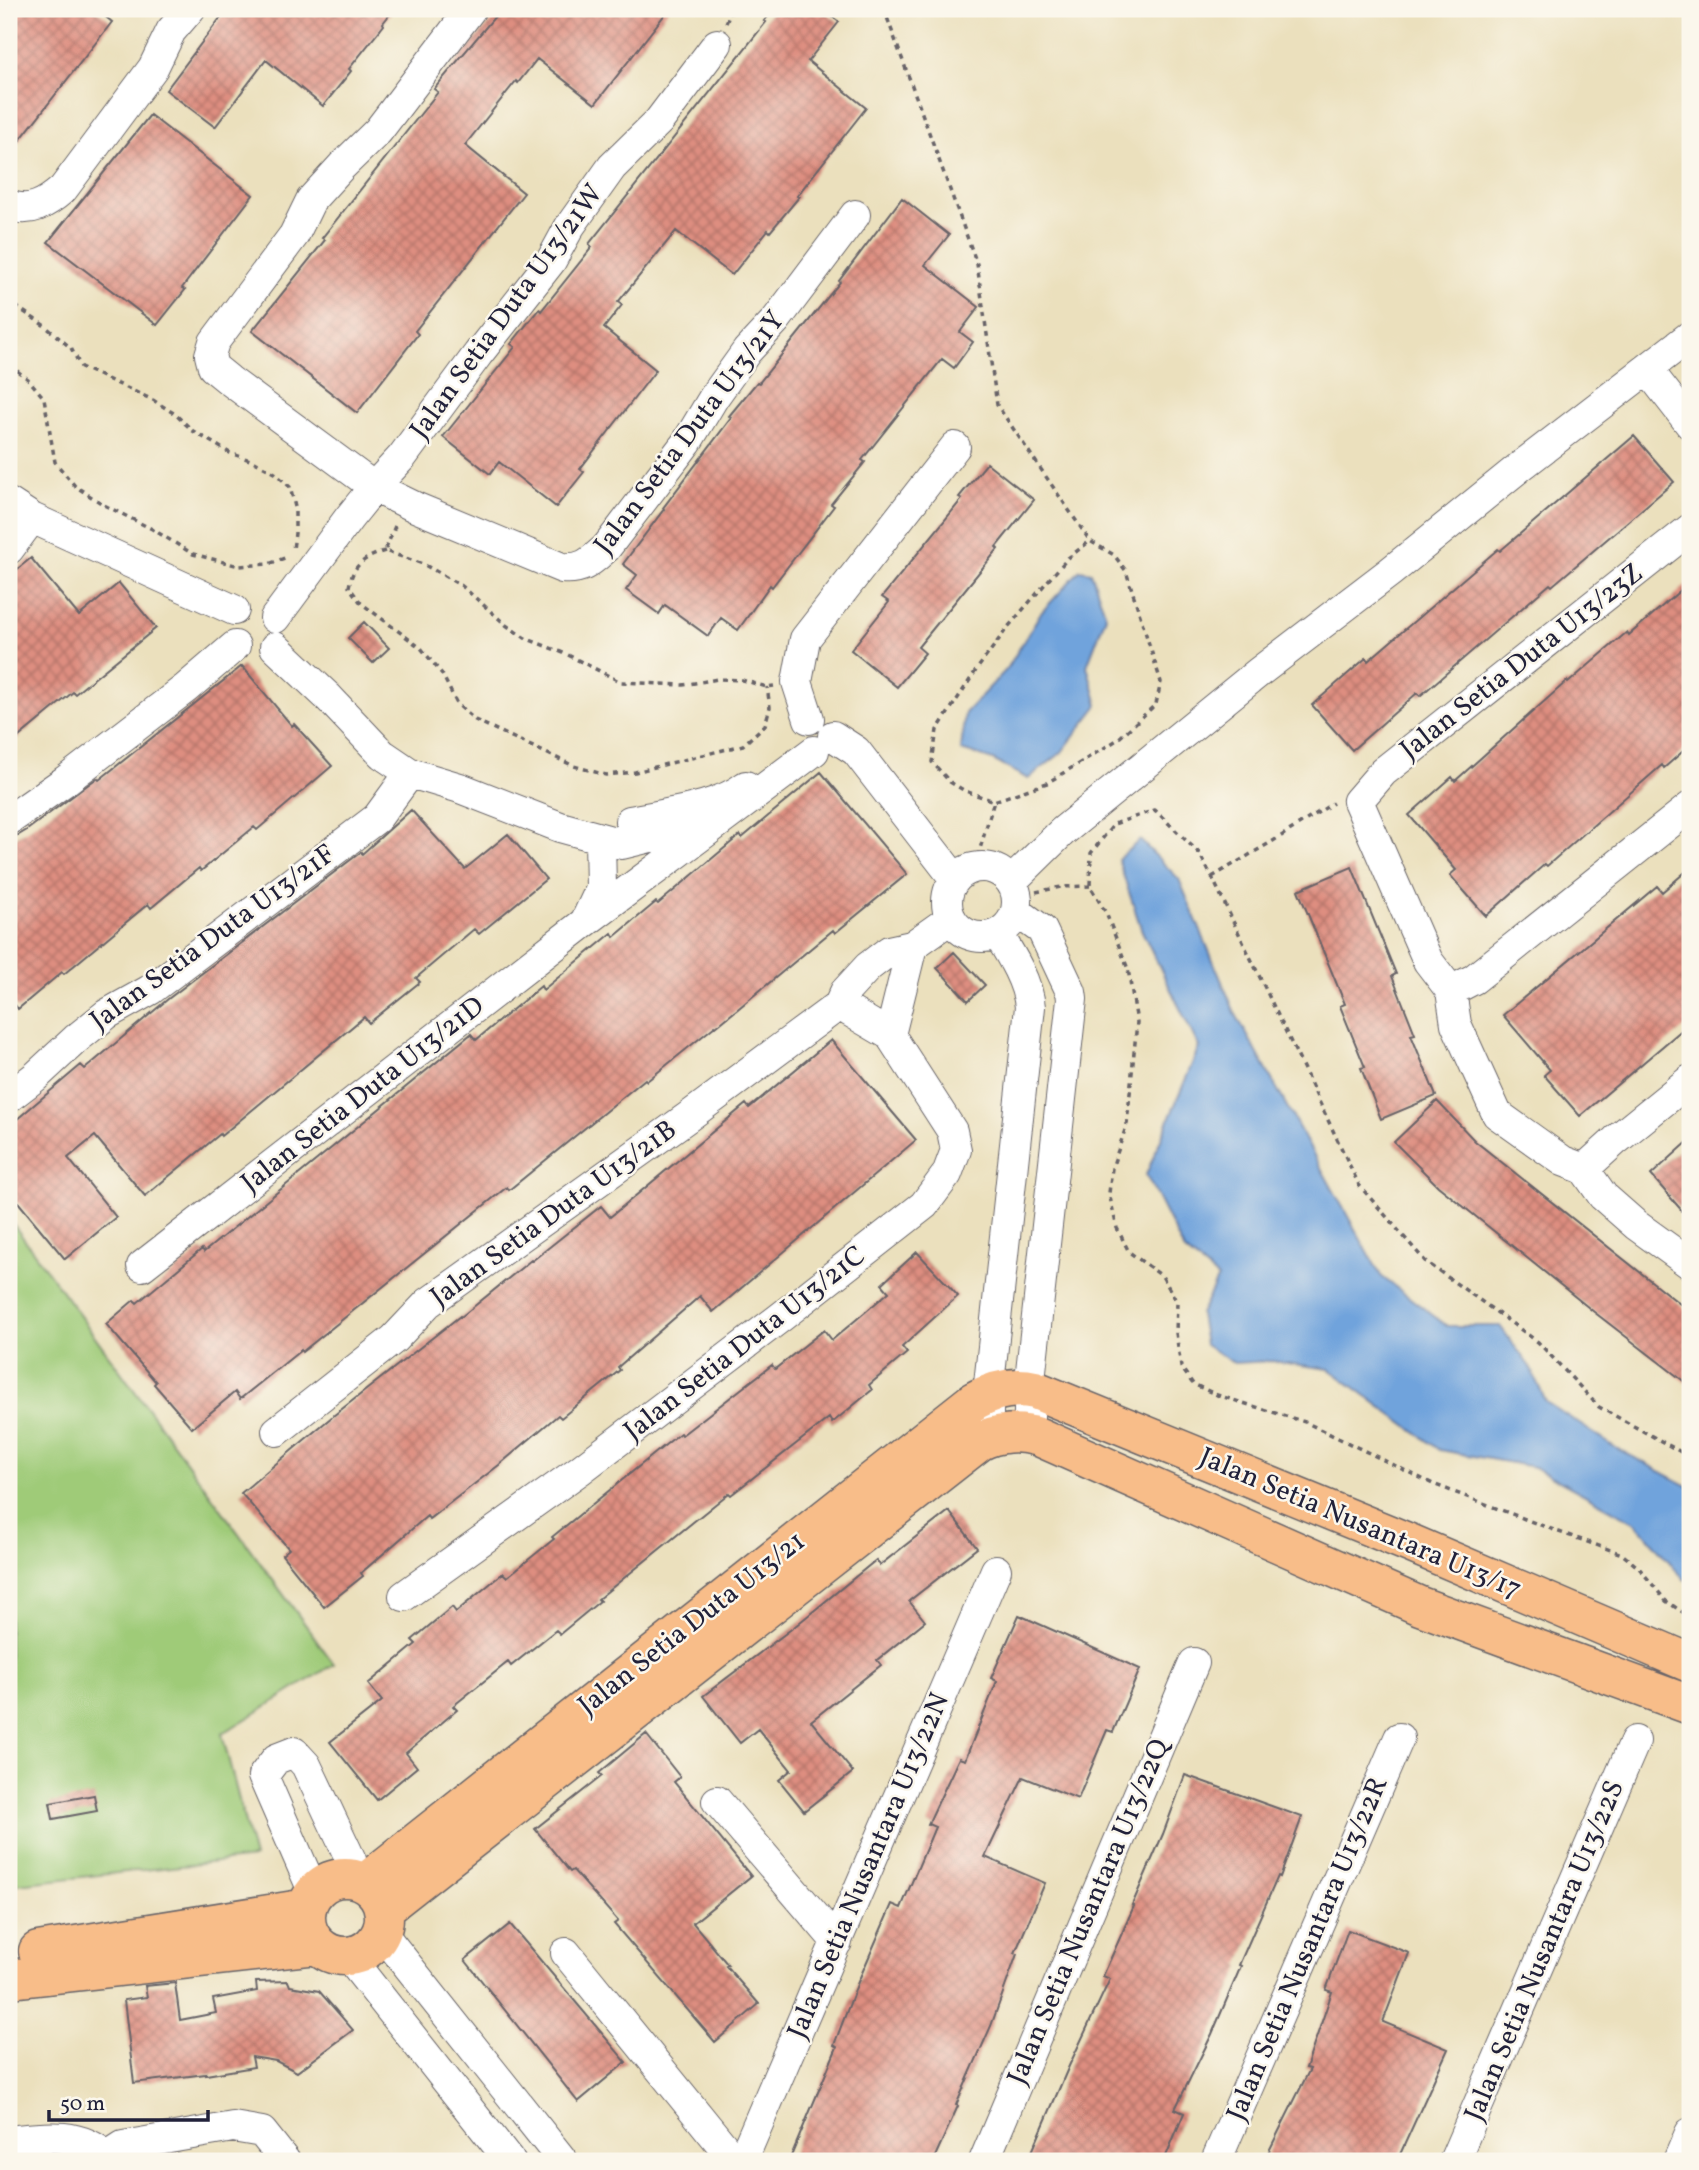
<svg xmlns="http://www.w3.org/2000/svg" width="1699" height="2170" viewBox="0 0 1699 2170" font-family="Vollkorn,serif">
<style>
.green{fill:#9fcb78;stroke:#60765a;stroke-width:2}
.water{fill:#70a3dc;stroke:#49628c;stroke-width:2}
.building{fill:url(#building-cross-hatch)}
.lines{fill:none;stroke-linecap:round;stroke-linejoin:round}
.minor-casing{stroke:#686468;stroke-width:32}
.major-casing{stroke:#686468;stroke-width:41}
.path{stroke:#686468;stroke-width:3.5;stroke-dasharray:5 5;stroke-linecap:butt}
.minor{stroke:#fff;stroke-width:30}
.major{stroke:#f8bd89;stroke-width:38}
.labels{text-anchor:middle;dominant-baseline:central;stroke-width:5;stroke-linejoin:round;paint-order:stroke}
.street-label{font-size:28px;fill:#22223b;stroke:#fbf7ec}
</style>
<defs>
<pattern id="building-cross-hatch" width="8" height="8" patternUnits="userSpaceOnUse" patternTransform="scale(1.75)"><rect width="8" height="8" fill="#de8e80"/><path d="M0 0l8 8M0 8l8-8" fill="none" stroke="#b4746a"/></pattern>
</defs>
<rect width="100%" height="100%" fill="#fbf7ec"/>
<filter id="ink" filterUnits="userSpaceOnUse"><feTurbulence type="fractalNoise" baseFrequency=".0143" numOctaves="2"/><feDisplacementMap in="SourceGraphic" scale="14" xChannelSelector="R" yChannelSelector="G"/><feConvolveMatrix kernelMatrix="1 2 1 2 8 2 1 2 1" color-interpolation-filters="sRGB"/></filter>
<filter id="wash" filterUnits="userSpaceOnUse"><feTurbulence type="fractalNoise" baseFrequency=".00686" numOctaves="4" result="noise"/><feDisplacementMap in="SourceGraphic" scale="28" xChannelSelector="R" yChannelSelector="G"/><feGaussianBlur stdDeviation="1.57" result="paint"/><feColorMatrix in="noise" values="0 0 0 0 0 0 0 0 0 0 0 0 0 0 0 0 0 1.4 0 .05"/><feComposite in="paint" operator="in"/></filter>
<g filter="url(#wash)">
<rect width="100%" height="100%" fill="#ebe0bd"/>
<path class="green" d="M13,1224l321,440 -112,70 32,124 -245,27v-658z"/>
<path class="water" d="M1080,570l11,2 15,44 -19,50 11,39 -37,48 -33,26 -35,-19 -32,-10 4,-37 42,-44 33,-55z
M1140,840l39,39 56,134 146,263 66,50h53l30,41 16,35 70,46 74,39v92l-5,1 -49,-57 -102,-56 -94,-17 -111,-81 -57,-8 -38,2 -29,-18 -5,-31 18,-36 -34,-28 -38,-75 53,-128 -57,-116 -24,-72z"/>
<g id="blocks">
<path class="building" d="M9,9h87l16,13 -103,132z
M227,9h167l-11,14 1,2 -35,44 2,2 -28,35 -57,-46 -51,67 -49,-37z
M501,9h168l-74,95 -58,-45 -19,24 -2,-2 -51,64 59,48 -109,138 3,3 -61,79 -105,-82 73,-91 -3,-2 116,-146 -4,-3z
M774,9h48l17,13 -31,39 58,47 -69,88 2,1 -29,35 -2,-2 -36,45 -56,-44 -58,71 4,3 -18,23 52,42 -76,99 4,3 -28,35 -57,-45 -9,12 -47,-37 72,-90 -4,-3 28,-35 2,2 51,-64 -3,-3 177,-222 -2,-1z
M150,115l103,80 -71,93 3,2 -28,35 -109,-83z
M902,198l47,37 -24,30 54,42 -19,25 13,10 -19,26 -12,-9 -80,101 3,2 -34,42 3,2 -62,81 -2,-2 -32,45 -17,-12 -13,18 -43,-31 -6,9 -33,-24 11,-15 -14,-11 41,-55 -1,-1 68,-90 -2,-2 28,-34 2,1 81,-101 -1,-1z
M1634,436l40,46 -122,104 -2,-2 -130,112 -3,-3 -65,57 -40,-45 54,-47 2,3 130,-112 2,2z
M987,463l47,37 -38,47 2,2 -80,98 7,6 -28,34 -46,-37 38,-48 -7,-5 80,-98 -3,-2z
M31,558l48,58 40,-33 37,45 -81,66 -2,-2 -64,53v-169z
M1690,582v163l-26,23 -2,-3 -115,101 -2,-2 -59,52 -36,-41 6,-5 -47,-55 43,-38 3,4 112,-100 1,2 59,-51 2,3z
M364,622l25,26 -16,15 -25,-25z
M242,666l50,60 2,-2 38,42 -75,64 -3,-3 -53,44 -2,-3 -48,40 -3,-4 -84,70 -2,-2 -44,37 -9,-11v-157l18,-11 70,-52 2,2z
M821,772l86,102 -72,59 -2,-3 -117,97 -1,-1 -68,55 -2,-2 -136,111 -2,-3 -205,165 -1,-2 -61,49 -5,-7 -43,36 -38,-44 2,-2 -50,-58 28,-24 3,3 65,-54 2,3 267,-218 5,6 65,-54 2,4 69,-57 2,4 42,-35 2,2 82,-69 2,3z
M411,810l54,59 43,-35 38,45 -67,55 -5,-5 -58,49 4,4 -51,41 -5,-6 -143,119 -1,-2 -75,62 -50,-60 -27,22 48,59 -51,42 -47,-57 -9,7v-83l72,-61 4,4 83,-70 193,-147 1,2z
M1352,867l44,107 -4,2 23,58 -4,1 25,61 -55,23 -20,-51 4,-1 -25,-61 5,-2 -47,-114z
M1690,868v155l-110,93 -36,-41 6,-5 -47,-55 154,-129 5,6z
M954,952l31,33 -17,16 -31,-33z
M831,1040l85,100 -203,172 -13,-16 -82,71 2,3 -59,48 -3,-3 -59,50 -70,54 -2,-3 -66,57 2,3 -39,31 -42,-52 7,-6 -48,-56 92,-77 127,-100 1,1 70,-57 1,1 69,-55 9,11 136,-113 3,4z
M1437,1101l38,40 215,171v74l-96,-74 -156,-126 -44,-44z
M1690,1140v80l-39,-45z
M917,1252l41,44 -56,51 5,6 -38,32 3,5 -40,33 -3,-5 -98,77 -2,-2 -131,106 2,2 -40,33 -4,-4 -45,36 -3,-4 -55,44 4,4 -51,43 11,14 -40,33 -47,-58 52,-41 -14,-17 48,-40 -4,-4 40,-33 4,5 47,-39 4,4 47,-38 -2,-2 128,-104 2,2 90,-70 3,4 49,-39 8,10 57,-48 -7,-8z
M949,1511l28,37 -68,53 16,20 -48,39 4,5 -70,56 42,51 -49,39 -25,-31 12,-10 -33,-41 -18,14 -37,-47 91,-69 82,-67 4,5z
M1019,1615l121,54 -27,63 -6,-2 -29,69 -55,-22 -38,80 60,26 -30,70 2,1 -26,72 -35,79 2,1 -25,55h-144l48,-114 -3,-2 24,-63 34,-78 9,4 34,-81 -7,-3 31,-66 6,2 32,-79 -6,-3z
M646,1734l34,43 -6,5 77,94 -58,47 35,42 -2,1 33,38 -44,38 -101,-118 4,-3 -45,-51 -3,2 -35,-43 67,-53 -3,-3z
M1185,1775l117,42 -22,60 -2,-1 -39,89 2,1 -29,68 -37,75 9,4 -20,48h-136l41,-95 41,-87 -7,-3 31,-70 -2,-1 31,-71z
M94,1795l3,16 -44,8 -3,-16z
M510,1924l116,138 -48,40 -113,-142z
M1348,1930l61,23 -26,69 65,27 -51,112h-133l46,-92 -4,-1 26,-76 -6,-2z
M288,1981l2,5 29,5 34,39 -56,42 -21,-11 -24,-4 2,10 -48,8v-1l-72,9 -10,-83 23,-3 -2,-11 30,-3 5,37 36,-7 -3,-14 44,-8 -1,-9z"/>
</g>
</g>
<g filter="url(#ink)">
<use href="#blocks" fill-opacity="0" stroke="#686468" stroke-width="2"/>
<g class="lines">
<g class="minor-casing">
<path id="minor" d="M471,9l-93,122 -36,35 -31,34 -17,35 -80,107 -4,13 3,12 16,13 145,107 41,20 147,61c21,2 28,-6 44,-20l81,-106 27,-45 33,-46 29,-31 79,-105
M9,205c21,9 38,-2 54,-16l90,-121 18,-37 19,-22
M1648,370l42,54
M9,503l23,15 202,92
M1690,529l-307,243 -25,29 70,160 23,30 5,33 41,90 66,47 21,8 19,27 33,29 54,39
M9,549l23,-31
M275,618l74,-100 25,-31 28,-30 76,-103 73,-93 19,-35 42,-59 47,-46 58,-77
M275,647l54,51 53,56 28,19 50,15 100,39 62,17 45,-11 35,2 112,-84
M809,719l-12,-37 8,-43 150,-192
M833,736l23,15 99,128
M9,820l56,-39 121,-93 49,-42
M630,821c37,-8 86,-12 116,-35
M947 902a35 35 0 1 1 70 0a35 35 0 1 1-70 0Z
M1011,882l51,-50 197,-160 131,-100 131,-106 169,-130
M1016,911l26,19 29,62 1,7 -43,390v45
M586,920l15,-32 -1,-49
M1451,991l23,-12 216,-172
M890,1035l22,-89
M9,1097l26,-20 41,-38 31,-25 43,-24 227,-172 33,-45
M1584,1169l32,-29 74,-60
M142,1266l442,-343 118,-88
M988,1414v-21l42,-386c-2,-25 -19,-52 -32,-73
M277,1431l117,-92 34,-36 260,-186 151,-112 6,-13 23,-25 21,-16 23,-5 38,-27
M404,1596l176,-126 201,-153 143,-112 23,-31 9,-24 -4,-19 -62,-96 -51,-30
M717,1801l120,141
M314,1893l-51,-117 13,-17 18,-7 12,13 45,95v18
M381,1932l182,229
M566,1953l169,208
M347,1955l163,206
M9,2141c35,-4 70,-10 98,16
M100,2161l23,-15 110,-19 29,5 23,29
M742,2161l254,-591
M984,2161l210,-498
M1216,2161l183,-423
M1454,2161l181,-420
M1678,2161l12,-28"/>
</g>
<g class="major-casing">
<path id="major" d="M306 1917a39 39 0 1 1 78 0a39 39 0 1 1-78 0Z
M365,1883l609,-482c19,-11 39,-16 61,-11l377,154 278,119
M383,1909l596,-467c18,-10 41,-11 60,-5l381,169 270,99
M38,1951l269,-43
M9,1979l308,-34"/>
</g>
<path class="path" d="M884,9l93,255 20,141 93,136 24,14 12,16 35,111 -5,22 -39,36 -70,43 -53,18 -29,-10 -15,-9 -18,-20 5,-32 40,-61 31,-42 44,-51 16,-18 22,-17
M726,23l6,-14
M9,298l8,9 28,19 26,22 10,19 72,33 22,14 18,17 37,22 23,8 22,12 15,14 5,20v26l-2,17
M9,365l19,14 16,19 11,64 20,24 29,19 48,24 41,25 46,12 30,-2 18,-7
M395,526l-10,25 38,13 39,22 44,39 19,13 41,16 55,28 62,3 35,-6 24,1 25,7 7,-1
M385,551c-21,7 -32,13 -36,36l12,16 60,45 21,26 15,30 18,16 99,46 32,9 29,-3 108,-27 22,-20 5,-18 -3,-20
M975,866l19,-65
M1212,877l66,-39 55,-35
M1036,892l25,-5 29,-1
M1690,1457l-91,-50 -61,-65 -113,-81 -66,-76 -147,-308 -13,-24 -44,-43 -41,14 -23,29 -1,33 16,27 22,56 9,53 -10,102 -15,44 -3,25 8,35 12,24 33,24 15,26 -1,31 5,34 12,17 24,11 88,27 128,62 126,48 63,22 17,14 27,33 24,16"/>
<use href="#minor" class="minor"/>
<use href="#major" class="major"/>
</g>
</g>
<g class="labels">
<g class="street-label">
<text transform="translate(507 312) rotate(-54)">Jalan Setia Duta U13/21W</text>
<text transform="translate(690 433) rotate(-53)">Jalan Setia Duta U13/21Y</text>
<text transform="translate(1522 662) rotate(-38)">Jalan Setia Duta U13/23Z</text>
<text transform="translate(213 938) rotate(-36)">Jalan Setia Duta U13/21F</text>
<text transform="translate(363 1095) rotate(-38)">Jalan Setia Duta U13/21D</text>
<text transform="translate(554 1214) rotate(-36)">Jalan Setia Duta U13/21B</text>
<text transform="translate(745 1344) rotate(-38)">Jalan Setia Duta U13/21C</text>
<text transform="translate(1360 1524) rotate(23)">Jalan Setia Nusantara U13/17</text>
<text transform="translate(692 1624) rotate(-38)">Jalan Setia Duta U13/21</text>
<text transform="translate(869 1866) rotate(-67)">Jalan Setia Nusantara U13/22N</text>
<text transform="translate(1089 1912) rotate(-67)">Jalan Setia Nusantara U13/22Q</text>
<text transform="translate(1308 1949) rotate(-67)">Jalan Setia Nusantara U13/22R</text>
<text transform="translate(1545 1951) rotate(-67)">Jalan Setia Nusantara U13/22S</text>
</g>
</g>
<rect width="1699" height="2170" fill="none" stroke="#fbf7ec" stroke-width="35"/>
<path d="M49 2110v10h159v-10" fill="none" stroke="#22223b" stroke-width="3.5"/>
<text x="60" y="2110" font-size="21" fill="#22223b" stroke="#fbf7ec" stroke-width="5" paint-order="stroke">50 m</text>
</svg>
